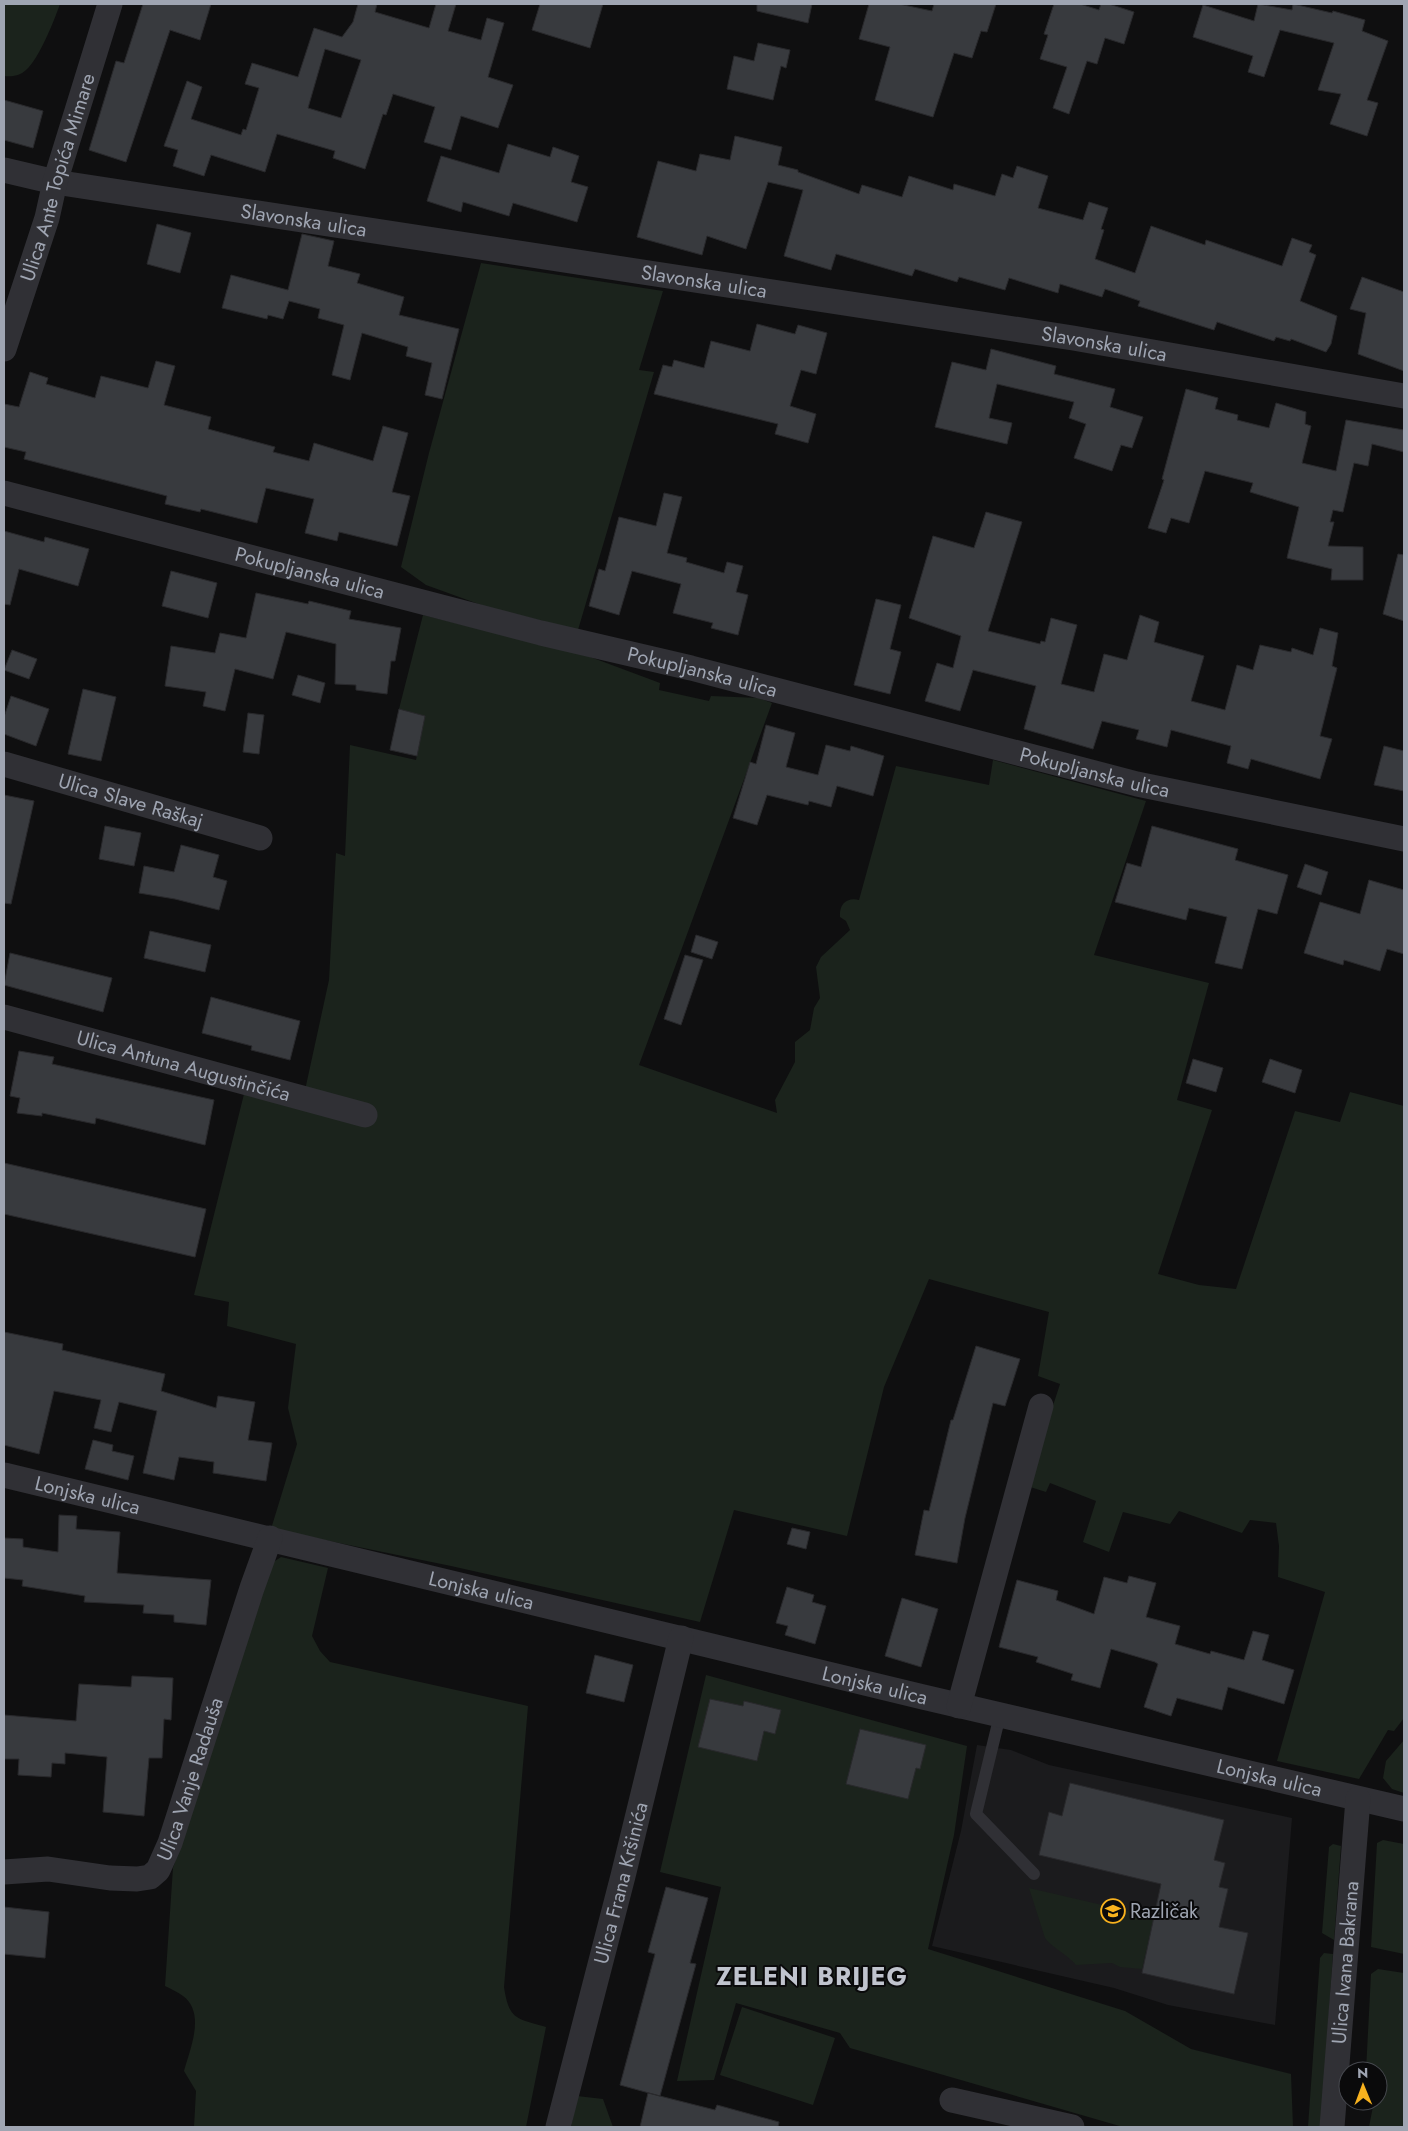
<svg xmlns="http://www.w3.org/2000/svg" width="1408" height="2131" viewBox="0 0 1408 2131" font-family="Jost,sans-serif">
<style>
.built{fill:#1b1b1d}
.green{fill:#1b231c}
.building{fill:#383a3e;stroke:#29292c;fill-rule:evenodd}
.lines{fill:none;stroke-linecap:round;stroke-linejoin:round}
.lane{stroke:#303035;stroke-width:12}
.street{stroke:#303035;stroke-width:25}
.labels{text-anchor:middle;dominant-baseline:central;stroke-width:4;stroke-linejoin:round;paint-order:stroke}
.street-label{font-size:20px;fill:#9fa5b2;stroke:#0a0a0b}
.poi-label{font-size:20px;fill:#9fa5b2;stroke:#0a0a0b;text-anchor:start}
.district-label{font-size:25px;font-weight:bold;letter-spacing:1px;fill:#c0c4ce;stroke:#0a0a0b}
</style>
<rect width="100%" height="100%" fill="#0f0f10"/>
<path class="built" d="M977,1745l34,5 38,15 243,53 -17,207 -107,-20 -54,-17 -182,-42 29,-115z"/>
<path class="green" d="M4,4h56c-6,17 -21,55 -34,66 -6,6 -15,7 -22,6z
M481,263l182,28 -24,79 15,2 -76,258 -94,-24 -58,-21 -25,-18 28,-114z
M423,615l162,40 75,28 -1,7 50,11 2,-5 48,2 13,5 -133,362 138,48 -2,-13 20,-38v-20l15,-12 4,-22 6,-10 -4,-31 5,-10 29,-27 -4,-9 -6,-4c-1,-12 6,-20 19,-17l37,-134 93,19 4,-25 153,41 -52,154 115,28 -32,117 35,10 -54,164 41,11 37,4 59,-178 45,11 10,-30 54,14v612l-10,13 -6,-1 -29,49 -82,-18 48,-169 -47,-15 1,-31 -3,-23 -26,-3 -8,13 -63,-22 -9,13 -47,-12 -14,40 -26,-10 13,-41 -46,-18 -4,9 -19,-6 33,-102 -22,-8 11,-64 -120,-33 -45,108 -37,149 -113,-26 -34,112 -249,-56 -180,-37 26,-85 -9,-36 8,-64 -69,-18 2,-24 -35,-7 50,-201 58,10 27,-124 7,-127 9,3 5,-111 66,15 9,-44 -26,-7z
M281,1557l47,11 -16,68 8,15 10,11 198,44 -24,281c5,33 12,31 42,40l-20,100h-332l2,-36 -12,-20c6,-22 22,-58 -1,-75 -5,-4 -12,-7 -18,-10l8,-118 99,-305z
M706,1675l261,71 -13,89 -26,114 197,62 66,38 100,25 2,53h-170l-273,-79 -10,-15 -104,-30 -22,77 -37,1 44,-194 -61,-15z
M1404,1740v53l-12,-4 -9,-11 3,-17z
M1383,1840l21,4v110l-33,-7 6,-104z
M1333,1844l8,2 -7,94 -12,-7 7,-86z
M1029,1888l125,29 -12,52 -22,-2 -8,-4 -36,2c-8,-10 -26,-19 -31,-27z
M1324,1953l9,1 -12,173h-13l12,-169z
M1378,1969l26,4v154h-35l5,-26h4v-30h-12l5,-97z
M742,2007l93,31 -22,67 -93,-30z
M577,2096l26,3 10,28h-42z"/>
<path class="building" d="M143,4h68l-11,36 -30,-10 -44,132 -37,-12 27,-89 8,2z
M358,4h19l-2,8 54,16 7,-24h20l-8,27 33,9 6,-22 17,5 -16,54 25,8 -15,43 -37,-12 -10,34 -27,-8 11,-35 -42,-13 -7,21 -3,-1 -18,55 -32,-11 2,-7 -58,-17 -12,38 -54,-17 -7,21 -31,-10 5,-16 -14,-4 23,-65 15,6 -11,32 50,16 2,-6 3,1 13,-42 -14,-4 7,-21 46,14 16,-49 28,9 11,-15zM325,49l36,11 -20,58 -33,-10z
M540,4h63l-13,44 -58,-18z
M757,4h55l-4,19 -51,-12z
M869,4h30l33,7 2,-7h62l-9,28 -6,-1 -9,27 -18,-5 -21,64 -58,-17 15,-53 -31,-8z
M1054,4h26l19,6 2,-6h8l25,8 -10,32 -19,-6 -8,26 -10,-3 -18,53 -16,-6 14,-41 -27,-8 8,-24 -4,-1z
M1258,4l34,6 1,-6 39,9 1,-2 32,9 -3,11 26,10 -21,59 11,3 -11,33 -37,-12 11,-30 -23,-4 16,-47 -54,-13 -16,47 -16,-5 5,-16 -60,-19 10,-32 51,16z
M758,43l32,7 -4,18 -5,-2 -8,34 -46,-11 7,-33 20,5z
M4,100l39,11 -10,37 -29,-8z
M735,136l47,11 -4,18 20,5v2l61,22 3,-9 40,12 7,-21 44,14 1,-6 41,12 7,-22 11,4 4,-12 31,10 -10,32 45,12 6,-18 19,6 -7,21 3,1 -9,29 40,14 16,-47 54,19 1,-5 76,26 10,-28 20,7 -3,7 7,3 -16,46 37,15 -6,28 -5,8 -35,-13 -1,2 -14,-4 -2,4 -57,-19 -3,8 -76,-24 2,-5 -35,-12 -3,8 -42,-13 -2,9 -49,-15 -4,12 -46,-13 -2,5 -42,-13 -3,7 -76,-22 -5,16 -47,-14 19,-66 -35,-8 -22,67 -39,-13 -5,19 -65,-18 21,-76 38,10 4,-17 30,6z
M508,144l42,13 3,-10 26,9 -8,26 17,5 -11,35 -64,-19 -4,13 -46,-14 -2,10 -34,-11 14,-45 58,17z
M157,224l34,9 -11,40 -33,-9z
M302,234l32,7 -6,25 32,8 -3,9 47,14 -5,18 60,14 -17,70 -17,-4 7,-32 -26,-7 2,-9 -46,-14 -12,47 -18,-5 12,-50 -26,-7 2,-9 -31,-8 -6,18 -15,-4 -1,4 -45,-11 9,-33 57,15z
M1362,277l42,15v79l-46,-17 8,-41 -16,-4z
M757,324l38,10 3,-9 29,8 -11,41 -15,-4 -11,36 26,8 -8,29 -33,-9 3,-10 -124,-30 9,-29 9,2 2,-7 30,8 7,-27 39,10z
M991,349l65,17 -2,8 61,15 -5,18 33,10 -11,31 -11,-3 -9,26 -38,-13 12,-34 -17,-6 5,-16 -77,-18 -8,34 23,5 -5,21 -72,-17 17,-65 34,8z
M156,361l19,5 -11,39 47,12 -3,12 67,18 -2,5 36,9 5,-18 59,18 10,-35 25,7 -16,59 18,4 -13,50 -58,-14 -2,9 -32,-8 9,-34 -48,-11 -9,35 -56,-14 -1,3 -35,-8 2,-8 -143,-37 2,-7 -22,-5v-43l15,3 11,-35 18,6 -2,6 49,14 6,-22 47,12z
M1186,389l32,9 -3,11 23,6 -1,5 32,8 7,-25 30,9 -1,12 6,2 -9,37 34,8 10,-51 58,10v22l-32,-8 -4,22 -14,-3 -11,49 -10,-2 -3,12h4l-6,24 35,1v33h-32l1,-11 -45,-11 12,-51 -49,-15 3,-9 -48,-12 -16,52 -18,-5 -5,15 -18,-5 16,-48 -2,-1z
M664,493l18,4 -15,56 20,5 -1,4 38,11 3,-11 16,4 -7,26 12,3 -10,40 -27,-7 2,-5 -40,-10 8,-29 -49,-13 -13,44 -30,-9 10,-37 6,2 14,-54 37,9z
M986,512l36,10 -34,109 52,13 1,-3 4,1 6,-24 26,7 -16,59 33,8 10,-38 23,6 13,-45 19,7 -5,20 50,14 -13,45 34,9 12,-45 16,5 7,-25 31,7 1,-4 21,7 7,-27 18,5 -6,33 5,2 -17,68 12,3 -12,40 -69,-20 -3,10 -21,-6 4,-17 -60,-16 -4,17 -31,-8 3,-9 -37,-9 -9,28 -69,-20 12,-43 -63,-16 -13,41 -35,-10 12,-38 16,5 8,-32 -52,-18 24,-82 41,12z
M4,531l40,11 1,-5 44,12 -11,37 -59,-17 -9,36 -6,-1z
M1398,554l6,1v66l-21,-7z
M171,571l46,12 -9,35 -46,-12z
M256,593l52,11 1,-3 42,10 -2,8 52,9 -6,33h-4l-4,33 -31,-4v-5l-21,-1 1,-40 -50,-12 -13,47 -38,-10 -10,42 -22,-5 3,-14 -41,-6 6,-40 44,7 5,-20 26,5z
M876,599l25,6 -11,44 11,3 -11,42 -36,-9z
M12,650l25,9 -8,20 -25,-9z
M298,675l27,8 -5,20 -28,-8z
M83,689l33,8 -15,64 -33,-7z
M11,696l38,13 -13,37 -32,-12v-17z
M399,709l26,7 -8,40 -27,-6z
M248,713l16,2 -5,39 -16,-2z
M766,725l29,8 -9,34 32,8 8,-30 24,6 1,-5 33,10 -11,40 -36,-10 -6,21 -22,-6 -1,4 -41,-10 -10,30 -24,-7 17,-56 6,2z
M1384,746l20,5v40l-30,-6z
M4,795l30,6 -23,103 -7,-1z
M105,826l36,7 -7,33 -35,-7z
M1152,826l86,23 -3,11 53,15 -11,39 -19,-5 -16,60 -27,-6 12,-46 -38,-9 -3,12 -71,-18 12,-39 14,4z
M181,845l38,10 -6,22 14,4 -8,29 -44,-11 -36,-6 5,-27 30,6z
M1305,864l23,8 -7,23 -24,-8z
M1369,880l35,10v64l-17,-5 -7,22 -36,-11 -1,5 -39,-12 16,-51 40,12z
M150,931l61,14 -6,27 -61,-14z
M696,935l22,7 -6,17 -21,-7z
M10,953l102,25 -9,34 -99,-27z
M685,955l18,5 -22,65 -17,-6z
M211,997l89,24 -10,39 -39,-10 1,-4 -50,-13z
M19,1051l35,6 -2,7 162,36 -9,45 -109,-27 -1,6 -53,-11v3l-25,-3 3,-15 -10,-2z
M1193,1059l30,9 -7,24 -30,-9z
M1270,1059l32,11 -7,23 -33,-11z
M4,1163l202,46 -11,48 -191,-43z
M4,1332l59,12 -1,6 103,24 -4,17 55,17 2,-12 37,6 -7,38 24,3 -6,38 -53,-8 1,-11 -35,-5 -5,23 -31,-7 14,-62 -38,-9 -8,30 -17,-4 7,-28 -47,-9 -15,63 -35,-9z
M976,1346l44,13 -15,47 -12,-3 -28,115 -8,45 -42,-8 9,-45 5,1 22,-91h2z
M93,1440l20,5 -1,6 22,5 -6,24 -43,-11z
M59,1515l18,1 -1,13 44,3 -3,41 94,7 -5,45 -32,-3v-7l-31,-2 1,-8 -60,-3 1,-6 -63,-10 1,-6 -19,-2v-40l19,1v8l35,5z
M792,1528l18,4 -4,17 -19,-5z
M1129,1576l27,7 -10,34 34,9 -5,18 35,10 1,-3 33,9 9,-29 16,4 -7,25 32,10 -10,34 -56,-17 -6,23 -45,-12 -6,18 -27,-9 14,-43 -3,-2 -44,-13 -11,39 -29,-8 2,-6 -37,-12 2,-5 -39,-10 18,-67 41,11 -2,9 38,14 10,-37 23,6z
M787,1587l27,8 -2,7 14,4 -11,38 -30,-9 3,-9 -12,-3z
M902,1598l36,11 -17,58 -36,-11z
M595,1655l38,10 -9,37 -38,-9z
M132,1676l41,2 -2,42 -7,-1 -2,39h-13l-5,58 -41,-4 4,-55 -42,-4v11l-13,-1 -1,14 -33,-2 1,-16h-15v-44l72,6 3,-37 52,3z
M710,1699l33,7 1,-5 37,9 -6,24 -11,-3 -7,30 -59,-14z
M860,1729l66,16 -6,24 -4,-1 -8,31 -62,-15z
M1070,1783l154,37 -10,40 11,3 -6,24 9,2 -9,38 29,6 -14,61 -92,-21 19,-89 -122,-29 10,-43 13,4z
M666,1887l42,11 -18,65 6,1 -36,132 -40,-11 35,-131 -7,-2z
M4,1907l45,5 -4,46 -41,-4z
M648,2093l67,17 2,-5 62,17 -1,5h-138z"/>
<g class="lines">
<path class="lane" d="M1000,1715l-24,99 58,60"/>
<g class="street">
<path id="s1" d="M4,170l51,12 1018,156 331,58"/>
<path id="s2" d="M4,349l43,-131 8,-36 55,-178"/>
<path id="s3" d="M4,493l537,140 150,35 446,116 267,55"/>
<path id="s4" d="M4,764l256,74"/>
<path id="s5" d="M4,1017l361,98"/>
<path id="s6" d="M4,1475l919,222 481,112"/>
<path d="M959,1706l82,-300"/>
<path id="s7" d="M4,1872l44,-3 62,9 27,1 13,-2 8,-7 12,-27 82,-255 18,-50"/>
<path d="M952,2100l120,27"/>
<path id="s8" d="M558,2127l65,-251 58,-238"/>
<path id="s9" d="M1332,2127l26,-328"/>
</g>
</g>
<defs>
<g id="school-ring" transform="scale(1.25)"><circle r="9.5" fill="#0a0a0b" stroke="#f8b21e" stroke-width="1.5"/><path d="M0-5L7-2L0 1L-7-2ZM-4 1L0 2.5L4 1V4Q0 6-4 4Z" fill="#f8b21e"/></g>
</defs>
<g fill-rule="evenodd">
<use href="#school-ring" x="1113" y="1911"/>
</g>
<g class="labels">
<g class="street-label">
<text stroke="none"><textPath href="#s2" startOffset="180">Ulica Ante Topića Mimare</textPath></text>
<text stroke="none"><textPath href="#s1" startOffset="304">Slavonska ulica</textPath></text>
<text stroke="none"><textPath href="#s1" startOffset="709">Slavonska ulica</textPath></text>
<text stroke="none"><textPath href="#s1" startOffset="1114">Slavonska ulica</textPath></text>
<text stroke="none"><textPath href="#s3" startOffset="316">Pokupljanska ulica</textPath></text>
<text stroke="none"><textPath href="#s3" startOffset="721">Pokupljanska ulica</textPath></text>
<text stroke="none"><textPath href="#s3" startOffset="1126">Pokupljanska ulica</textPath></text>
<text stroke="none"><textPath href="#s4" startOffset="132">Ulica Slave Raškaj</textPath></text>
<text stroke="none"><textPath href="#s5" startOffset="186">Ulica Antuna Augustinčića</textPath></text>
<text stroke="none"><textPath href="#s6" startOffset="86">Lonjska ulica</textPath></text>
<text stroke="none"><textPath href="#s6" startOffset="491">Lonjska ulica</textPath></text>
<text stroke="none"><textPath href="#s6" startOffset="896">Lonjska ulica</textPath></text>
<text stroke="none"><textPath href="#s6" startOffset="1301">Lonjska ulica</textPath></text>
<text stroke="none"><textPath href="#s7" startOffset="254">Ulica Vanje Radauša</textPath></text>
<text stroke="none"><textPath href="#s8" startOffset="252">Ulica Frana Kršinića</textPath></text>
<text stroke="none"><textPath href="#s9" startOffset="165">Ulica Ivana Bakrana</textPath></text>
</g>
<g class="poi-label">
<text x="1130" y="1911">Različak</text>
</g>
<g class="district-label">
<text x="812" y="1976">ZELENI BRIJEG</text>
</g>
</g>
<rect width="1408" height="2131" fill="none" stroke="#9fa5b2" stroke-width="10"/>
<g transform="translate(1363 2086) rotate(359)"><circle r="24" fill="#0a0a0b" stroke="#46484e"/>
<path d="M0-4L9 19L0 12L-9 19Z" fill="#f8b21e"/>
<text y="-8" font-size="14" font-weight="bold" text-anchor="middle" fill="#9fa5b2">N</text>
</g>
</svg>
